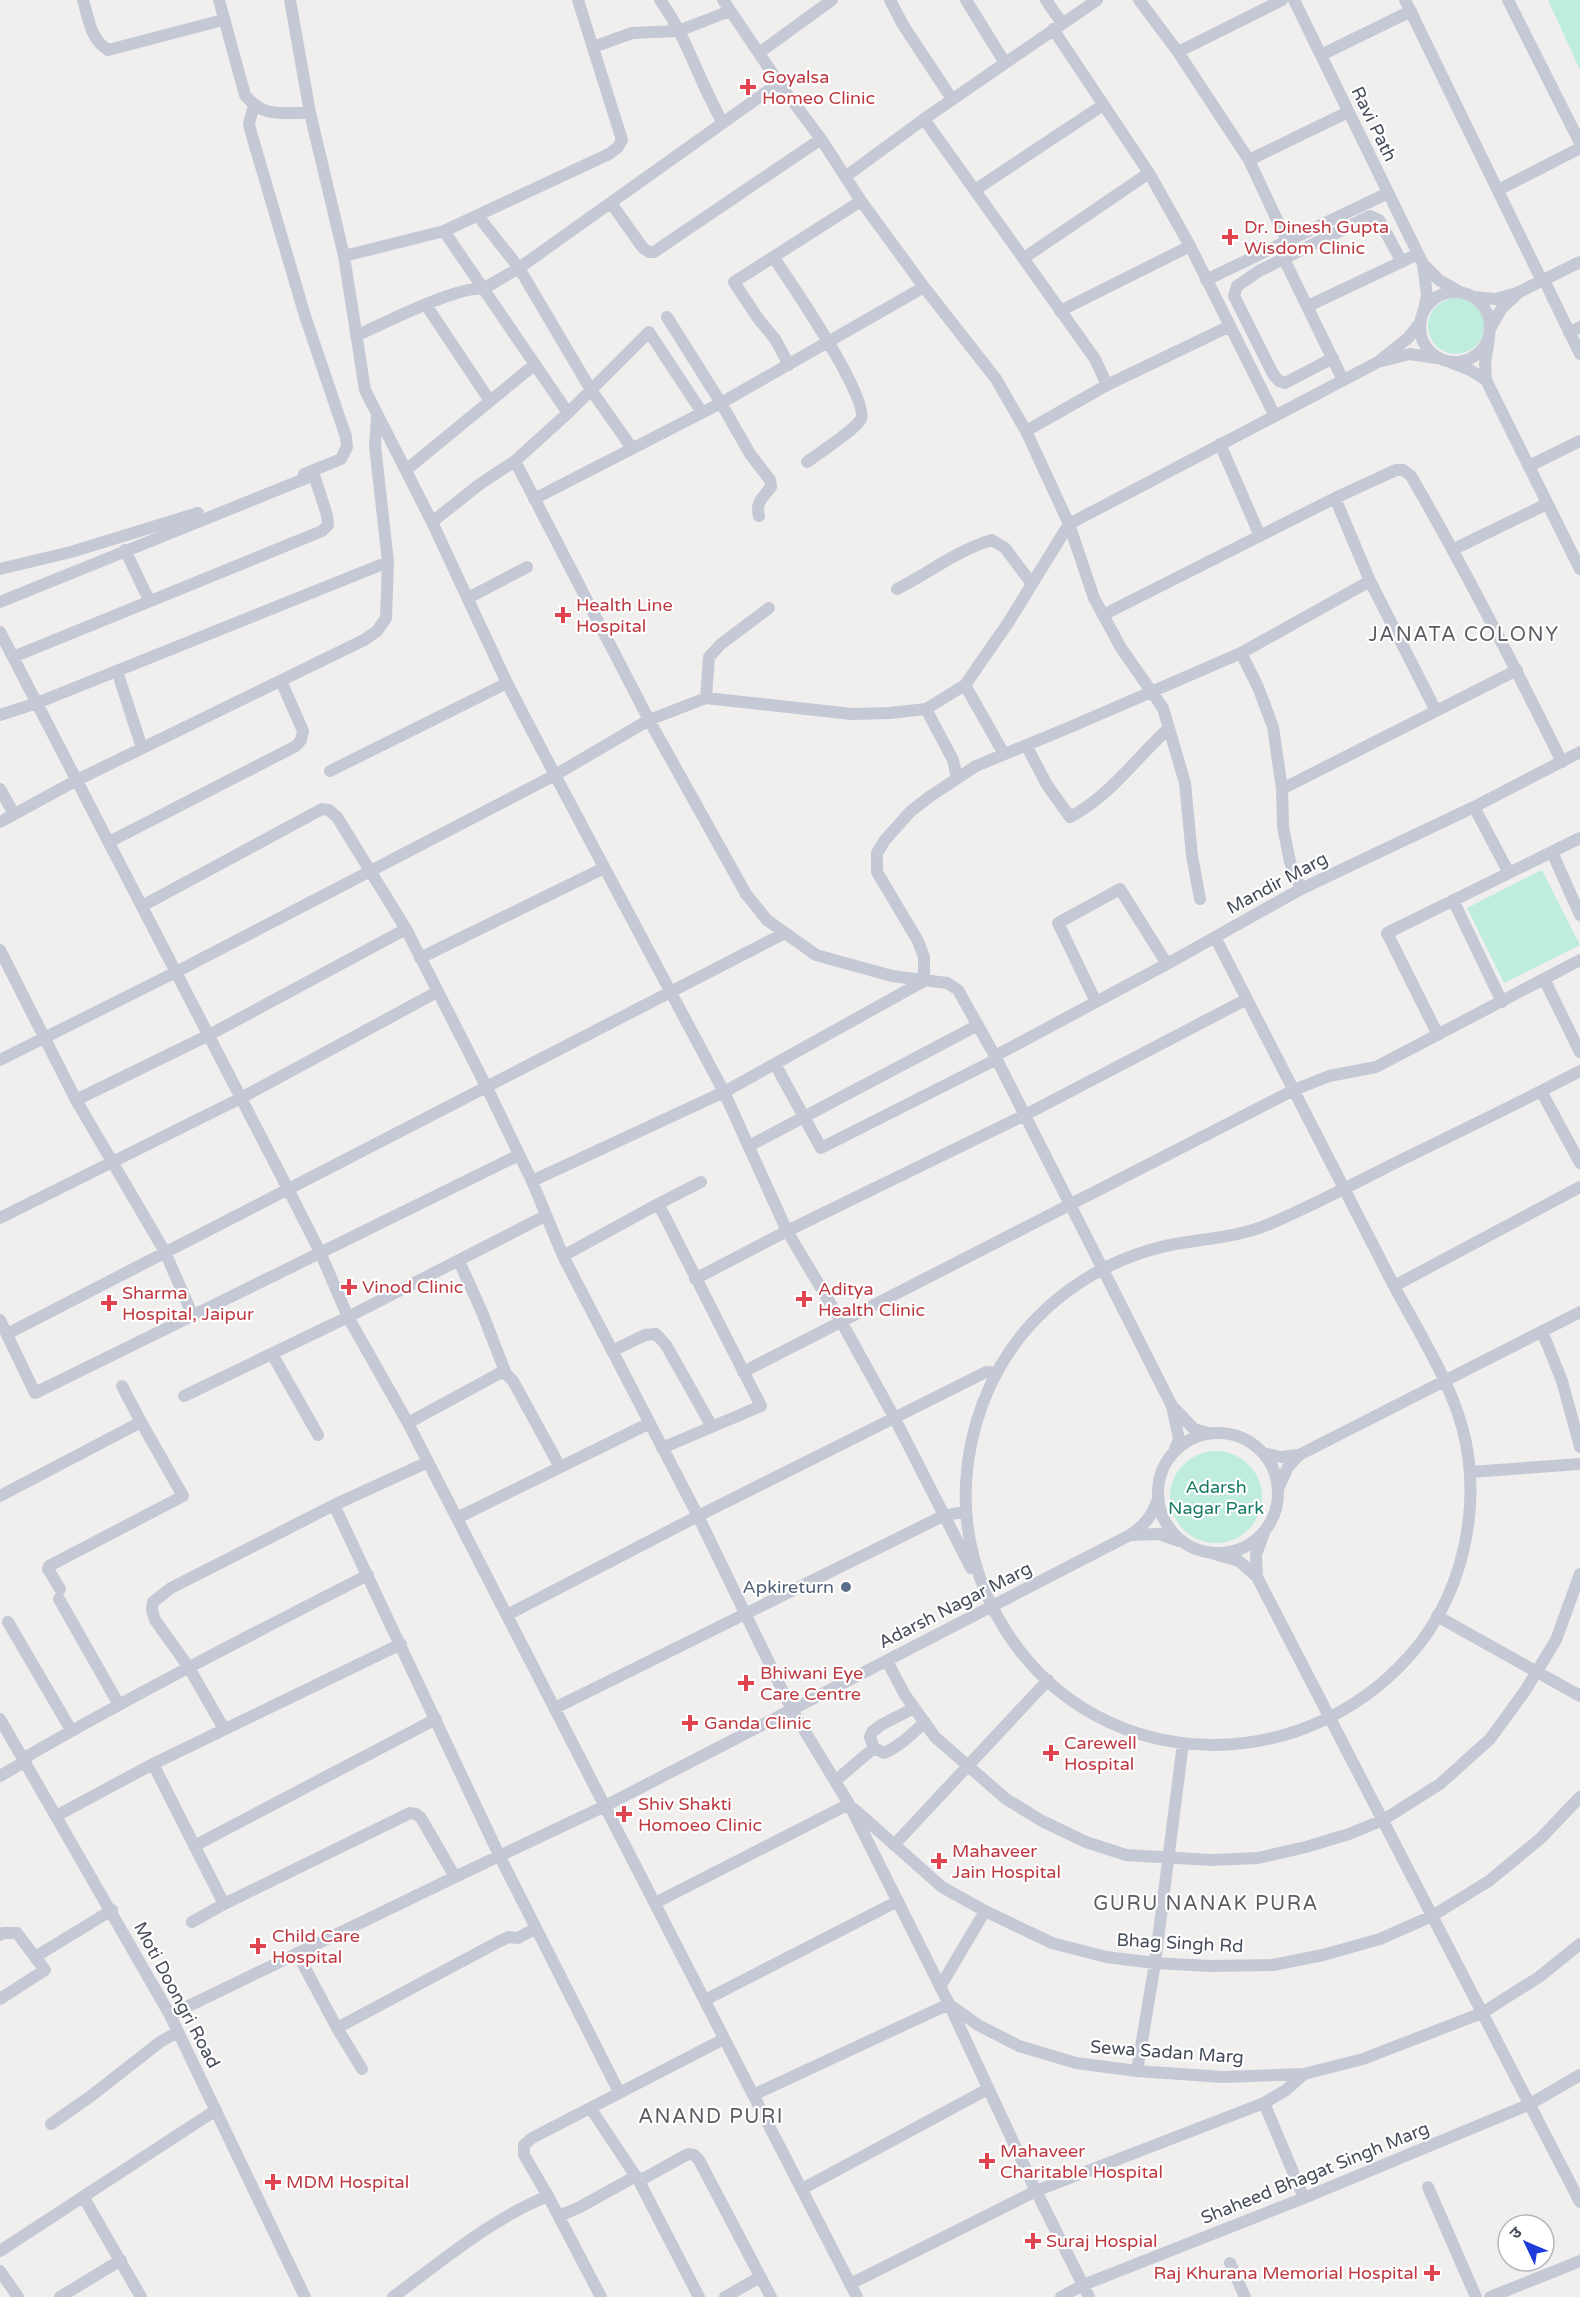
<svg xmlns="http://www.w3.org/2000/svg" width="1580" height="2297" viewBox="0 0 1580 2297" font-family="'Varela Round','Noto Sans Devanagari',sans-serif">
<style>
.green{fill:#beedde}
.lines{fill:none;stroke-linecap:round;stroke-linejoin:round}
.minor{stroke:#c5c9d5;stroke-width:12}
.health-dot{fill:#e0444e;stroke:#fff;stroke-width:2}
.service-dot{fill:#5c6f8a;stroke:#fff;stroke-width:2}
.labels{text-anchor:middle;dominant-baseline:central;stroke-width:4.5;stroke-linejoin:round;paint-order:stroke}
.health-label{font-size:18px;fill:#be3a42;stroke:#fff;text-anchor:start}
.street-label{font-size:18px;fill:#474c5b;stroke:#fff}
.park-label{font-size:18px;fill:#1a7b66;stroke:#fff}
.service-label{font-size:18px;fill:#4e5e75;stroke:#fff;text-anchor:end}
.neighbourhood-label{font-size:20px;letter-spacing:1.5px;fill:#5b5d63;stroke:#fff}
</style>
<rect width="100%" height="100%" fill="#f1efee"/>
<path class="green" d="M1548,0h32v70z
M1428 326a28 28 0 1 1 56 0a28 28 0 1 1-56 0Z
M1542,870l38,75 -76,38 -37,-75z
M1170 1497a46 46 0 1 1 92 0a46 46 0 1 1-92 0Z"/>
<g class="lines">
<path class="minor" d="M83,0c6,19 7,39 25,50l115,-30
M219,0l26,95c19,24 37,17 65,18
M290,0l20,113 34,143 21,134 67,132 75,161 48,92 169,317 63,139 55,92 52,94 77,151
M660,0c27,37 40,84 63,123
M723,0l56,83 42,56 40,62 63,86 72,92 30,52 43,93 25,74 27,50 42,60 22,75 7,73 8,43
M890,0l13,25 49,74
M966,0l39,63
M1046,0l16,23
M1139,0l39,52 71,108 38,81
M1294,0l129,264 4,31 -3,15
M1405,0l137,281
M1508,0l72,143
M1053,29l96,144 41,73 85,170
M593,47l39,-14 46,-2 52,-20
M1178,52l104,-52
M759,53l73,-53
M1321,55l90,-44
M254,106l-5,17 1,6 55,187 41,121 1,10 -6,12 -37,15
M924,119l171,240 12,26
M1249,160l99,-48
M845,177l79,-58 173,-119
M975,190l128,-85
M1498,190l82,-42
M611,203l32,45 6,4h5l167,-113
M478,216l41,52 72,122 41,58
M444,231l124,182
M344,256l100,-25 165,-77 9,-7 4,-7 -44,-140
M774,258c15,22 97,143 87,161 -5,10 -43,35 -54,43
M1024,258l125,-85
M1284,259l59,121
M1423,264l16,16 21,12
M1206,280l182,-87
M1544,280l36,74
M1420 327a35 35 0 1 1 70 0a35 35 0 1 1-70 0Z
M1474,297l22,2 21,-6 63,-31
M426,305l64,96
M1308,306l110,-52
M1060,311l130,-65
M667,317l54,86 29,51 20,26 1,7c-8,10 -16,16 -12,29
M1491,327l11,-19 15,-14
M1569,333l11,-6
M356,336c26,-12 103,-51 127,-47l36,-21 260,-185
M1489,338l-4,26 1,16 94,189
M1333,358l-48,25 -6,-2 -6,-7 -39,-78 3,-10 22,-15 111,-55 9,4 23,42
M1382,361l28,-7 26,4
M1452,363l18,7 16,10
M789,365l-14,-26 -18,-22 -23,-35 127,-81
M1026,431l81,-46 123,-59
M1220,444l40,92
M515,461l134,259 97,174 21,26 49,35 76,21 55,7 11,7 37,66 177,350 7,33 -5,13
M1529,466l51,-25
M406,470l128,-105
M1335,498l35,83 66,130
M534,499l187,-96 203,-116
M432,522l48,-38 35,-23 53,-48 81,-81 52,79
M1454,549l93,-45
M125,550l24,50
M0,569l71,-17 127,-39
M897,589c32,-16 60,-39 95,-49l13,8 27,36
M468,598l59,-31
M0,602l314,-127 13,40 1,10 -6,6 -309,126
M1103,615l232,-117 61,-28h7l8,6c54,93 103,189 151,286
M0,632l288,557 32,63 28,65 60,106 449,874
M1241,653l17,34 15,40 9,62 1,38 7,35 11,27
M117,671l25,77
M965,685l39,69
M706,698l3,-41 12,-13 48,-36
M926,709l27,51 4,18
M0,715l37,-12 351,-141
M1026,745l21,40 23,32c40,-21 66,-59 99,-89
M330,771l177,-88
M0,789l14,25
M1282,789l235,-119
M1474,807l35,66
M0,822l77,-42 287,-140 13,-9 9,-13 2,-56 -13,-116 2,-29
M109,842l187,-96 5,-6 2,-9 -22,-50
M1552,852l28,63
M1453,900l49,102
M142,906l180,-97 7,1 8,7 69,112 81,159 45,93 31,75 135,260 94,194 57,94 100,200 87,187 53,106
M1215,937c59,115 118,230 177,345 26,50 63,105 74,161 13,68 -3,143 -45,199 -107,138 -319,140 -415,-11 -28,-44 -43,-96 -40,-148 3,-55 23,-109 59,-152 38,-45 92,-76 150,-87 34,-6 65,-7 97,-21 44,-19 87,-42 129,-63 60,-29 120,-58 179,-89
M0,950l76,150 89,152 28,64
M420,958l184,-90
M1544,979l36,73
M1096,1002l-38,-79 62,-34 47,75
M1438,1035l-51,-102 193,-95
M995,1056l172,-92 134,-75 173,-82 106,-55
M0,1060l176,-88 379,-197 94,-55 57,-22 146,16 38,-1 36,-4 39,-24 43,-62 61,-99 309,-162 30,-24 12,-15
M775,1064l46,84 176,-89
M1541,1091l39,72
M76,1100l133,-65 197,-106
M749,1146l229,-121
M532,1181l192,-89 200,-111v-24l-6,-16 -41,-69v-19l8,-13 25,-28 19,-15 47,-31 99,-41 166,-72 129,-72
M658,1204l43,-22
M0,1218l241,-120 196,-106
M563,1256l95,-52 8,15 95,187 -99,42
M459,1261l23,51 24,62
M695,1279l92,-48 238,-116 222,-116
M1394,1286l186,-99
M0,1320l35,73 484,-238
M1542,1331l20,50 18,66
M7,1334l778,-401
M612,1351l33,-16 11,-1 10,11 45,80
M272,1354l46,81
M743,1372l551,-282 35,-14 47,-9 204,-107
M122,1386l19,36
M184,1396l164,-79 197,-101
M1175,1409l19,20 14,4
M408,1423l92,-50 6,1 7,7 47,86
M1158 1493a60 60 0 1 1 120 0a60 60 0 1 1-120 0Z
M1263,1453l18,4 18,-2
M1470,1472l110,-8
M1278,1489l10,-22 11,-12 281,-143
M0,1496l141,-74 42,74 -134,70 -1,3 12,20
M334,1505l166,352 119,235
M457,1518l193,-95
M1132,1535l27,-1 20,7
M1211,1553l28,8 18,16 323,625
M1257,1577l-1,-22 8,-22
M59,1599l59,104
M507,1615l191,-99 288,-144 11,1
M1437,1616l143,80
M8,1622l63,108
M887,1661l18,34 30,42 71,62 36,22 44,21 40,13 85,5 47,-2 48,-11 43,-13 34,-14 57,-36 50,-45 35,-48 31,-51 24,-66
M555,1708l388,-192 23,-5
M914,1708l-33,17 -9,7 -2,5 4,11 10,5c16,-7 28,-19 41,-31
M0,1719l170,296 135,282
M224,1729l-36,-63 -33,-46 -3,-10 1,-8 18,-14 163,-83 94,-43
M24,1758c113,-65 228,-124 344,-183
M153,1764l71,140 186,-91 6,1 5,4 34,59
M0,1776l26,-15
M835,1781l39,-33
M854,1809l88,78 43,24 67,32 54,14 49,6 55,3 63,-1 50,-10 57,-16 52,-23 57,-35 52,-43 39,-41
M56,1816l97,-52 248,-120
M894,1845l154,-165
M194,1846l242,-127
M655,1903l194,-99
M192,1922l32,-18
M0,1935l3,-2h14l18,24
M297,1953l40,75 163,-87 9,-4 9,1 18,-10
M940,1987l45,-76
M0,1999l45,-29 -10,-13 77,-47
M705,2000l193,-99
M170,2015l285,-138 150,-71 525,-271c15,-10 22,-19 28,-36
M337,2028l25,41
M1137,2071l18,-108 28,-220
M753,2095l196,-91 29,21 41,21 57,17 61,8 86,6 81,-3 59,-15 119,-46 57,-36 41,-33
M1264,2103l40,95
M591,2109l48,72 60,116
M51,2124l40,-28 69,-54 18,-10
M639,2181l49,-27 6,1 5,5 72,137
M1428,2187l48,110
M802,2189l186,-100
M84,2198l57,99
M559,2216l21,-9 56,-31
M0,2251l216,-141
M1230,2263l15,34
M0,2271l18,26
M850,2284l186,-93 228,-88 22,-13 18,-16
M60,2297l61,-37
M393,2297c49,-36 98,-78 155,-101
M601,2297l-53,-101 -24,-41v-10l8,-7 192,-99
M725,2297l35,-20
M1061,2297l22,-12 221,-87 226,-94 50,-29
M1490,2297l90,-36"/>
</g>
<g class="health-dot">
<path d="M745 78h6v6h6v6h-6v6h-6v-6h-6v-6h6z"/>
<path d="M1227 228h6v6h6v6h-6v6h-6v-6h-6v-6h6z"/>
<path d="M560 606h6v6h6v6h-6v6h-6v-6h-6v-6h6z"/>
<path d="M346 1278h6v6h6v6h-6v6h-6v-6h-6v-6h6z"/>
<path d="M801 1290h6v6h6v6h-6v6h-6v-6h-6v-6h6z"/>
<path d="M106 1294h6v6h6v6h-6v6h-6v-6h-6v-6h6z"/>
<path d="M743 1674h6v6h6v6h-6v6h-6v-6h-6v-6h6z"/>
<path d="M687 1714h6v6h6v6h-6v6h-6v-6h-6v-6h6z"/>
<path d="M1048 1744h6v6h6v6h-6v6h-6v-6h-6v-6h6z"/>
<path d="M621 1805h6v6h6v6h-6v6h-6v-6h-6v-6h6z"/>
<path d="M936 1852h6v6h6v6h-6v6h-6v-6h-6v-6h6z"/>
<path d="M255 1937h6v6h6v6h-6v6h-6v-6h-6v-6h6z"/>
<path d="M984 2152h6v6h6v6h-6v6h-6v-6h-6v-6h6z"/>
<path d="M270 2173h6v6h6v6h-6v6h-6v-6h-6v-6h6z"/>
<path d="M1030 2232h6v6h6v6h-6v6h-6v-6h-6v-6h6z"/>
<path d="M1429 2264h6v6h6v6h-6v6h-6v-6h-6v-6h6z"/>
</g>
<circle class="service-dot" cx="846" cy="1587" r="6"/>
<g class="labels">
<g class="health-label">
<text x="762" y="77">Goyalsa<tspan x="762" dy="21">Homeo Clinic</tspan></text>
<text x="1244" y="227">Dr. Dinesh Gupta<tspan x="1244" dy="21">Wisdom Clinic</tspan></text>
<text x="576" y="605">Health Line<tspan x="576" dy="21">Hospital</tspan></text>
<text x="362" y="1287">Vinod Clinic</text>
<text x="818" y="1289">Aditya<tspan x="818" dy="21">Health Clinic</tspan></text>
<text x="122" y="1293">Sharma<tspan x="122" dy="21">Hospital, Jaipur</tspan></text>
<text x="760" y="1673">Bhiwani Eye<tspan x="760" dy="21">Care Centre</tspan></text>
<text x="704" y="1723">Ganda Clinic</text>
<text x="1064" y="1743">Carewell<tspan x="1064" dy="21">Hospital</tspan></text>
<text x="638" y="1804">Shiv Shakti<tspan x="638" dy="21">Homoeo Clinic</tspan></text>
<text x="952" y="1851">Mahaveer<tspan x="952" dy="21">Jain Hospital</tspan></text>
<text x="272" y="1936">Child Care<tspan x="272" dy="21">Hospital</tspan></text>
<text x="1000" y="2151">Mahaveer<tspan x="1000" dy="21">Charitable Hospital</tspan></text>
<text x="286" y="2182">MDM Hospital</text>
<text x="1046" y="2241">Suraj Hospial</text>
<text x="1418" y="2273" text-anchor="end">Raj Khurana Memorial Hospital</text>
</g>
<g class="street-label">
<text transform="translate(1374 124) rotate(64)">Ravi Path</text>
<text transform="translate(1277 883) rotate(-28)">Mandir Marg</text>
<text transform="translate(955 1605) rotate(-27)">Adarsh Nagar Marg</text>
<text transform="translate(1180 1943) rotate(3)">Bhag Singh Rd</text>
<text transform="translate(177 1995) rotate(62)">Moti Doongri Road</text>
<text transform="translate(1167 2052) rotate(4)">Sewa Sadan Marg</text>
<text transform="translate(1315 2173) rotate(-22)">Shaheed Bhagat Singh Marg</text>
</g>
<g class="park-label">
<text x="1216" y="1487">Adarsh<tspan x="1216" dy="21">Nagar Park</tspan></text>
</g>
<g class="service-label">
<text x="834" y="1587">Apkireturn</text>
</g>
<g class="neighbourhood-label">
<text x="1464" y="635">JANATA COLONY</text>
<text x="1206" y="1904">GURU NANAK PURA</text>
<text x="711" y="2117">ANAND PURI</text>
</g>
</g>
<g transform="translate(1526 2243) rotate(314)"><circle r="28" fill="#ffffff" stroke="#b5b7bd" stroke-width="1.5"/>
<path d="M0-4.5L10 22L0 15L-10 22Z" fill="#1e3bdb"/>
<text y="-9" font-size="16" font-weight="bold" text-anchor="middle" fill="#474c5b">उ</text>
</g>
</svg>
